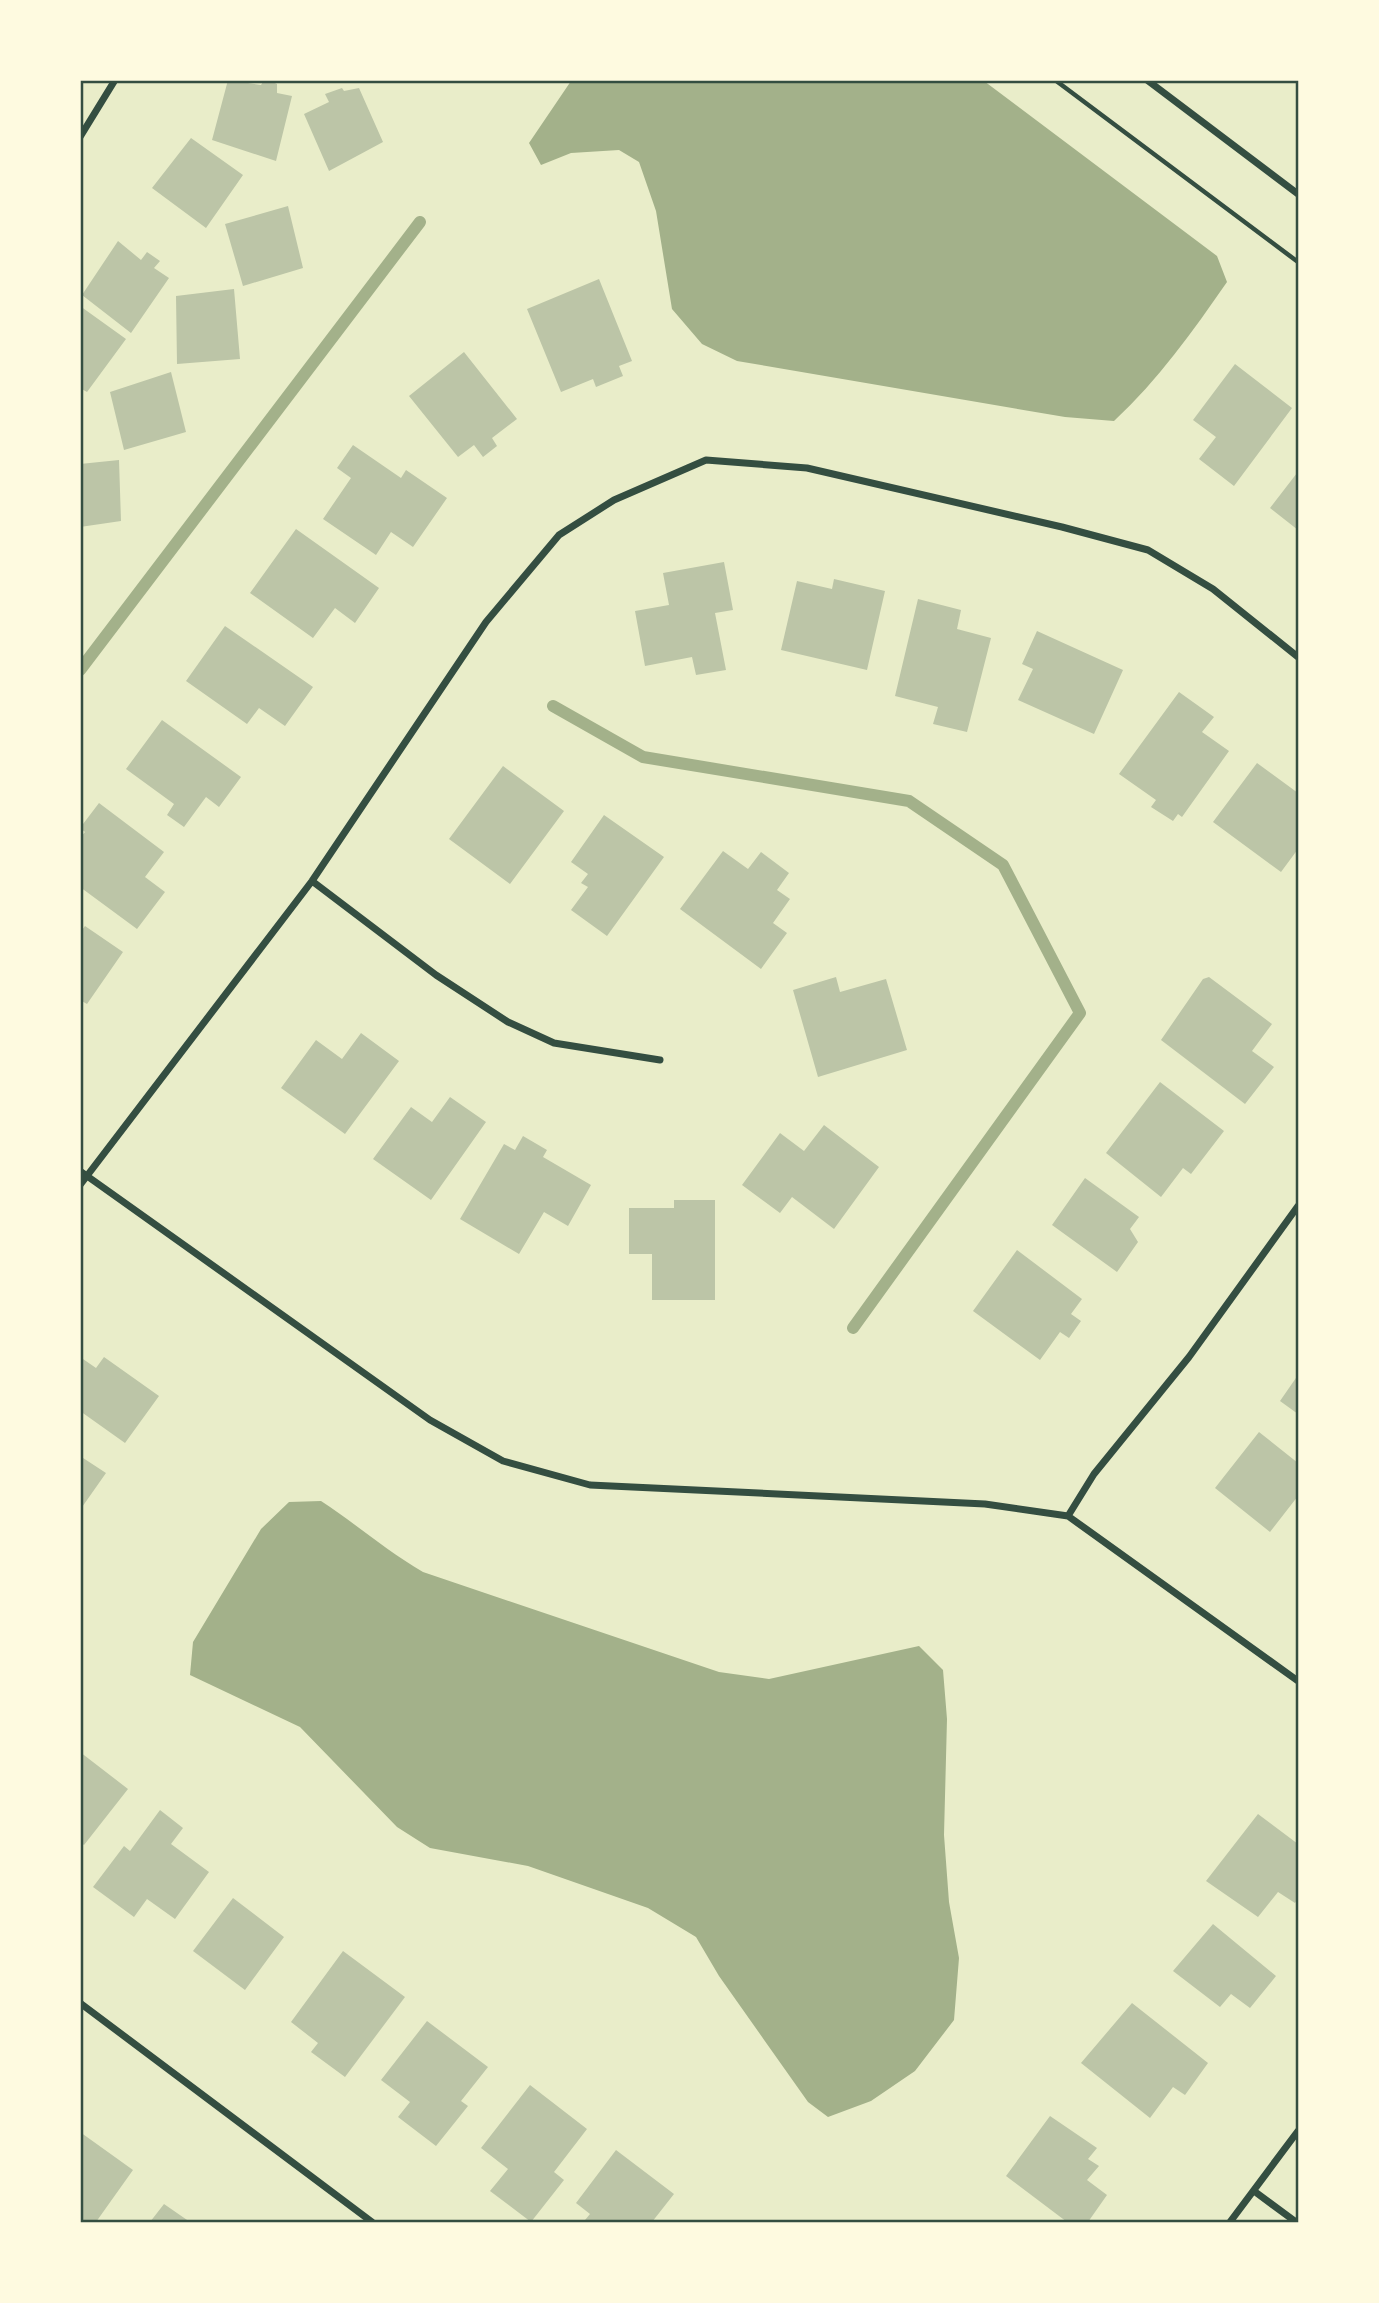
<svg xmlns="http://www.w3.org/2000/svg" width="1379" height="2303" viewBox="0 0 1379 2303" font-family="Roboto,sans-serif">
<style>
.water{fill:#a3b18a}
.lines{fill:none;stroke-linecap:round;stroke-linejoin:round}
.stream{stroke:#a3b18a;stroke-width:12}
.building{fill:#bcc5a7}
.path{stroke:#344e41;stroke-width:4.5}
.minor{stroke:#344e41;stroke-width:7}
.neatline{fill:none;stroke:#344e41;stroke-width:2.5}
</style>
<rect width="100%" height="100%" fill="#e9edc9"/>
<path class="water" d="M571,81h413l233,175 10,26c-34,49 -69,98 -113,139l-49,-4 -328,-56 -35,-17 -30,-35 -16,-98 -17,-49 -20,-12 -48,3 -30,12 -12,-22z
M321,1501c35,23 66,50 102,71l296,100 50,7 150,-33 24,24 4,49 -3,116 5,67 10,56 -5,62 -39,51 -44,30 -43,16 -20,-15 -89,-126 -23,-39 -48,-29 -120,-42 -98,-18 -33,-21 -97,-100 -110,-52 3,-33 68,-113 28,-27z"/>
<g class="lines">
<path class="stream" d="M80,670l340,-448
M553,706l90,51 266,44 94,64 77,148 -227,315"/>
</g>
<path class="building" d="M228,80l33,5 3,-5h5l8,4v9l15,3 -16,65 -64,-21z
M342,88l2,3 15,-3 24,54 -54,29 -25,-57 25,-12 -4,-8z
M191,138l52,37 -37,53 -54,-40z
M288,206l15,62 -60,18 -18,-62z
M118,241l23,19 6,-8 13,9 -6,7 15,10 -38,55 -49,-38z
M599,279l33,82 -13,5 4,10 -27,11 -3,-8 -32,13 -34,-83z
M234,289l6,70 -63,5 -1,-68z
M80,306l46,33 -39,53 -7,-4z
M464,352l53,67 -25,19 5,8 -14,11 -9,-12 -16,12 -49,-61z
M1235,364l57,44 -58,78 -35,-27 17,-22 -23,-17z
M171,372l15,60 -62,18 -14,-58z
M353,445l48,33 5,-8 41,28 -34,49 -22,-15 -15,23 -53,-36 28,-41 -14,-10z
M119,460l2,61 -41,6v-63z
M1297,473l1,1v56l-28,-22z
M296,529l83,59 -24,35 -20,-15 -22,30 -63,-45z
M724,562l9,48 -18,3 11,57 -30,5 -4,-18 -47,9 -10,-55 34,-6 -6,-32z
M834,579l51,12 -18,79 -86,-20 16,-69 35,8z
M918,599l43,11 -4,19 34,9 -24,94 -34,-8 5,-17 -43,-11z
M225,626l88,61 -28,39 -26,-18 -12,16 -61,-43z
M1037,631l86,39 -29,64 -76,-34 15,-31 -11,-5z
M1179,692l35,25 -12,15 27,19 -47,66 -4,-3 -5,7 -22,-14 5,-7 -37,-26z
M162,720l79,57 -22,30 -13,-10 -22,30 -17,-12 7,-11 -48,-35z
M1257,763l41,30v56l-17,23 -68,-50z
M503,766l61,45 -54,73 -61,-45z
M99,803l65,49 -19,25 20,15 -28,37 -57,-42v-49l5,-6 -5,-4z
M604,815l60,42 -57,79 -36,-26 17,-23 -7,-4 7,-9 -17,-12z
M723,851l25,18 13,-17 28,21 -12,17 13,9 -17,24 14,10 -26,36 -81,-60z
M85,926l38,26 -36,52 -7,-4v-67z
M836,977l4,15 46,-13 21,71 -89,27 -25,-87z
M1209,977l63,47 -20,27 22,16 -29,37 -84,-64 42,-61z
M361,1033l38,28 -54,73 -64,-46 35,-48 26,19z
M1160,1082l64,49 -33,43 -8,-6 -22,29 -55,-44z
M450,1097l36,25 -55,78 -58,-41 38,-52 21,15z
M824,1125l55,42 -45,62 -42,-32 -12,16 -38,-28 38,-52 24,18z
M523,1136l24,14 -4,7 48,28 -23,41 -24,-14 -25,42 -59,-35 44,-75 11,6z
M1085,1178l54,39 -9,12 8,13 -21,30 -65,-47z
M674,1200h41v100h-63v-46h-23v-46h45z
M1017,1250l65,49 -11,15 10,7 -12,17 -9,-6 -20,28 -67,-49z
M104,1357l55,39 -34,47 -45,-32v-48l3,-4 13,9z
M1298,1375v39l-18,-13z
M1259,1432l39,31v33l-28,36 -55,-44z
M80,1456l26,17 -26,37z
M80,1752l48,37 -44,56 -4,-3z
M160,1810l23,18 -12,16 38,28 -34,47 -28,-20 -13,18 -41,-30 31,-41 6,5z
M1258,1814l40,30v54l-3,5 -17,-11 -20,25 -52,-36z
M233,1898l51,39 -39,53 -52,-39z
M1213,1924l63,52 -26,32 -19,-14 -11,13 -47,-36z
M343,1951l62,46 -60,80 -34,-25 7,-9 -27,-21z
M1132,2003l76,60 -23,32 -12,-8 -23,31 -69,-55z
M427,2021l61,46 -27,34 7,5 -32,40 -38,-29 12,-15 -29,-22z
M530,2085l57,44 -33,43 10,8 -33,42 -41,-31 18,-22 -27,-21z
M1050,2116l47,32 -9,11 11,7 -12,14 20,15 -19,27h-21l-61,-46z
M80,2132l53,38 -37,52 -16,-1z
M616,2150l58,44 -22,28h-63l-4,-2 5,-6 -14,-11z
M164,2204l26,18h-40z"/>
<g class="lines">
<path class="path" d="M1055,80l243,182"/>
<path class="minor" d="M1147,80l151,114
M80,137l35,-57
M312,881l124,94 72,47 46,21 106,17
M80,1171l350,249 73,41 87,24 395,19 83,12 230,165
M80,1185l232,-304 174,-259 73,-87 55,-35 92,-40 101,8 255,59 86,23 65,39 85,68
M1068,1516l26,-42 95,-117 109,-151
M80,2003l292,219
M1254,2191l42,31
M1230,2222l68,-91"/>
</g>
<rect width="1379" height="2303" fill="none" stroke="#fefae0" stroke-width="164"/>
<rect x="82" y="82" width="1215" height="2139" class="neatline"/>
</svg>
